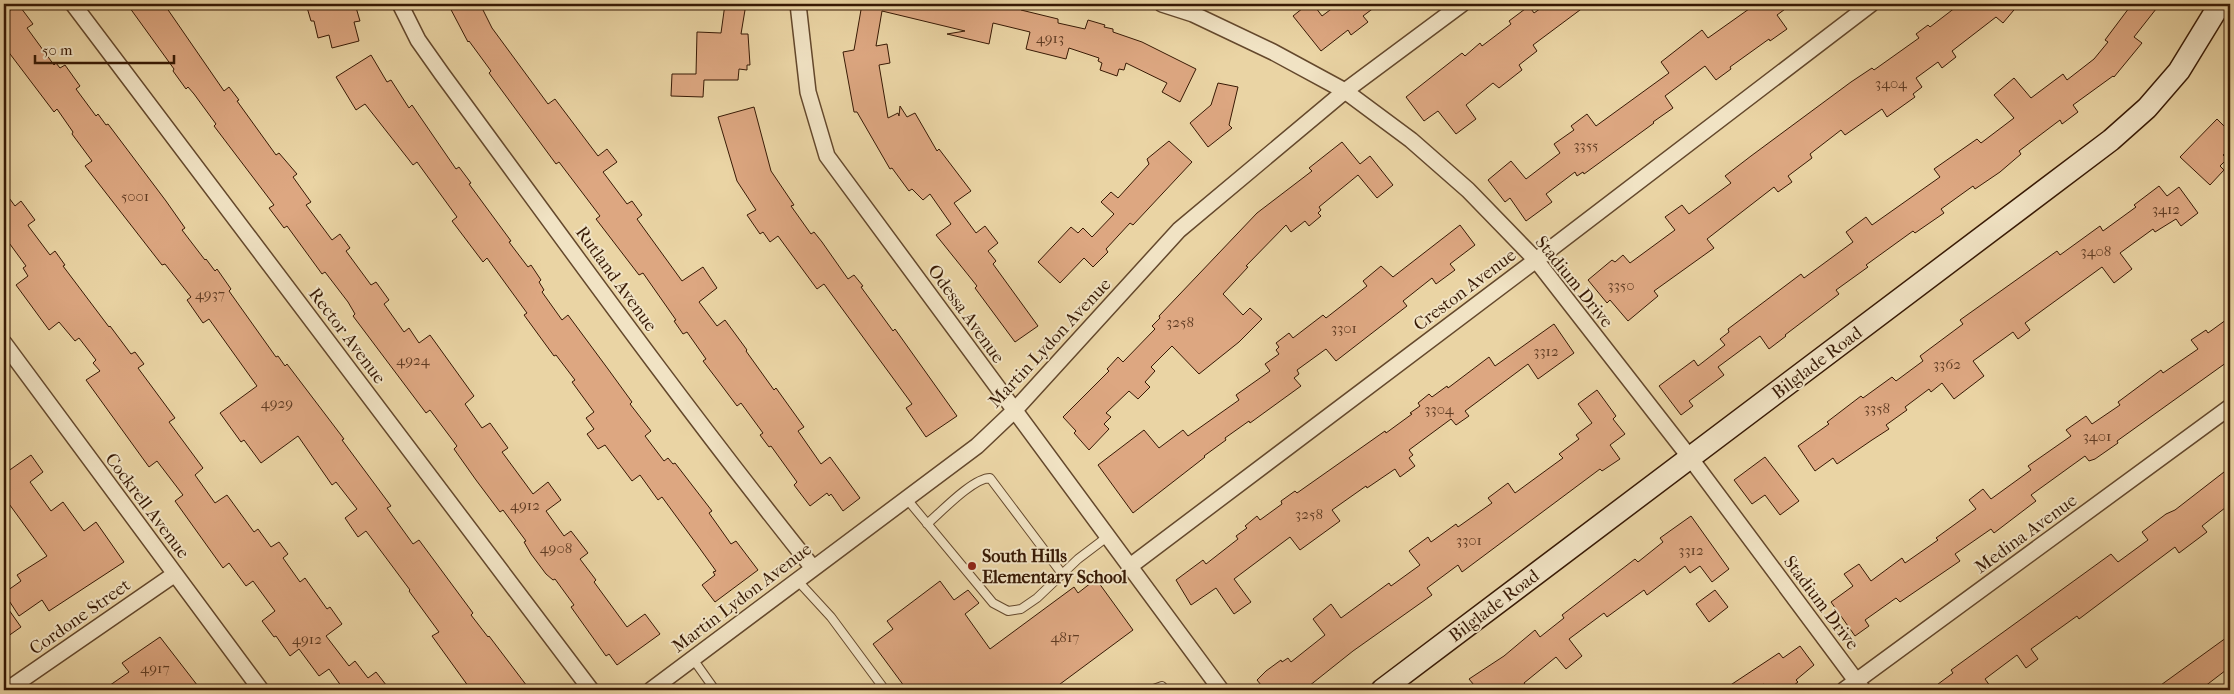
<svg xmlns="http://www.w3.org/2000/svg" width="2234" height="694" viewBox="0 0 2234 694" font-family="'IM FELL French Canon',serif">
<style>
.building{fill:#dda781;stroke:#371904}
.lines{fill:none;stroke-linecap:round;stroke-linejoin:round}
.lane-casing{stroke:#64482c;stroke-width:10}
.street-casing{stroke:#64482c;stroke-width:18}
.secondary-casing{stroke:#371904;stroke-width:24}
.lane{stroke:#f1e3c4;stroke-width:8}
.street{stroke:#f1e3c4;stroke-width:15}
.secondary{stroke:#f1e3c4;stroke-width:21}
.poi-dot{fill:#8f2418;stroke:#f1e3c4;stroke-width:2}
.labels{text-anchor:middle;dominant-baseline:central;stroke-width:4;stroke-linejoin:round;paint-order:stroke}
.number-label{font-size:15px;fill:#603c23}
.street-label{font-size:18px;fill:#371904;stroke:#f1e3c4}
.poi-label{font-size:18px;font-weight:bold;fill:#371904;stroke:#f1e3c4;text-anchor:start}
</style>
<rect width="100%" height="100%" fill="#ead4a4"/>
<filter id="stains"><feTurbulence type="fractalNoise" baseFrequency=".004" numOctaves="4"/><feColorMatrix values="0 0 0 0 .2 0 0 0 0 .09 0 0 0 0 .02 0 0 0 .5 -.17"/></filter>
<radialGradient id="worn" r=".72"><stop offset=".6" stop-color="#630" stop-opacity="0"/><stop offset="1" stop-color="#630" stop-opacity=".3"/></radialGradient>
<path class="building" d="M18,4l15,20 -6,4 27,37 2,-2 4,5 5,-3 15,21 -4,3 20,27 2,-2 8,11 2,-1 58,77 19,27 -3,2 23,30 1,-1 9,12 2,-2 14,20 -2,2 47,66 2,-1 7,10 2,-2 57,75 -2,1 49,66 -4,2 26,36 6,-4 54,73 -2,2 17,22 1,-1 41,54h-59l-39,-54 7,-4 -30,-41 1,-1 -44,-59 -8,6 -13,-19 12,-9 -21,-27 -4,3 -34,-49 -37,27 -17,-23 -3,2 -21,-29 37,-27 -48,-67 -6,4 -16,-23 4,-3 -26,-33 -3,1 -77,-99 7,-5 -20,-27 1,-2 -16,-23 -3,3 -50,-66v-31z
M127,4h37l60,87 5,-4 10,13 -2,1 39,54 3,-2 18,21 -4,3 18,25 -5,3 26,35 8,-6 10,14 -4,3 25,34 5,-3 13,18 -5,4 20,28 5,-4 10,15 11,-8 44,61 -9,8 17,24 8,-5 18,25 -6,4 31,42 15,-12 13,18 -15,11 18,25 7,-5 17,22 -8,6 16,21 -2,2 33,45 18,-13 15,20 -43,31 -8,-11 -3,2 -35,-49 3,-2 -19,-26 -2,1 -7,-6 -15,-20 -7,-12 2,-1 -23,-31 -3,2 -24,-32 -22,-31 3,-3 -27,-36 -4,3 -73,-97 2,-2 -7,-12 -23,-30 -3,2 -35,-48 -3,2 -15,-20 5,-3 -60,-79 2,-2 -22,-30 -6,-7 -2,2 -13,-18 1,-2z
M306,4h49l5,17 -6,1 5,19 -27,7 -3,-13 -11,3 -4,-17h-3z
M448,4h32l12,24 56,76 7,-5 43,57 9,-7 10,13 -14,10 24,32 5,-3 10,14 -5,4 45,62 21,-14 14,21 -18,14 18,24 8,-6 22,30 -1,1 28,39 2,-2 28,39 -6,4 23,33 9,-7 30,41 -17,13 -12,-17 -2,2 -2,-3 -17,13 -16,-21 3,-3 -26,-36 -2,1 -9,-12 3,-2 -22,-30 -4,3 -18,-24 -16,-21 3,-2 -19,-27 -4,2 -9,-13 2,-1 -33,-47 -4,2 -43,-56 4,-3 -41,-54 -3,2 -67,-91 2,-2 -22,-30 -1,1z
M725,4h21l-5,30h7l2,31h-3v5l-8,-1 -1,11h-34l-1,17 -32,-1 1,-22h24l1,-42 24,1z
M862,4h161l-2,6 37,9v4l27,6 3,-9 17,5 -1,2 9,2v3l29,10 54,27 -16,33 -18,-10 5,-9 -41,-20 -2,7 -5,-1 -2,7 -17,-6 2,-7 -4,-2 1,-3 -30,-10 -3,11 -40,-10 4,-17 -37,-9 -4,21 -42,-10 18,-3 -83,-20 -6,35 11,-2 3,19 -11,2 9,53 10,-5 1,3 1,-10 7,11 8,-4 22,38 2,-2 32,42 -17,12 22,30 9,-7 13,17 -10,8 8,10 -3,3 45,62 -23,16 -40,-54 2,-2 -41,-51 15,-11 -21,-30 -7,6 -11,-11 -3,2 -17,-23 -2,1 -33,-57h-3l-11,-60 11,-2z
M1308,4h5l9,12 16,-12h41l-16,12 5,6 -17,13 -3,-5 -27,21 -28,-35z
M1547,4h41l-55,41 4,6 -18,14 3,5 -23,18 -6,-5 -27,22 10,14 -20,15 -18,-23 -14,10 -18,-24 56,-44 3,3 15,-13 2,3 29,-22 -2,-3 20,-15 5,7z
M1756,4h36l-15,11 10,14 -17,12 -1,-2 -39,28 1,2 -15,11 -11,-14 -40,30 8,12 -20,14 1,1 -70,51 -1,-2 -6,4 -2,-4 -29,22 6,8 -26,19 -16,-23 -5,4 -17,-22 23,-19 15,18 34,-26 -6,-9 20,-14 -3,-4 16,-12 9,12 73,-53 -8,-11 41,-32 6,8z
M1960,4h59l-16,19 -7,-6 -44,34 4,6 -14,11 -4,-6 -22,16 6,9 -9,7 2,3 -28,20 -5,-8 -37,26 -4,-5 -31,24 2,4 -24,18 4,6 -14,10 -4,-5 -67,52 7,9 -60,43 4,5 -30,25 -18,-21 -3,3 -19,-23 24,-20 3,2 8,-7 7,8 45,-33 -10,-13 17,-12 7,9 42,-31 -6,-7 26,-20 100,-74 21,-14 2,2 45,-32 -3,-4 12,-9 2,2z
M2132,4h28l-26,33 8,6 -28,34 -1,-1 -40,29 5,7 -16,12 -2,-4 -41,31 2,3 -21,18 -25,17 -2,-3 -32,23 3,4 -29,20 -2,-2 -18,13 -29,21 2,2 -32,23 3,4 -54,41 1,1 -17,13 -9,-13 -42,31 6,8 -35,26 4,5 -12,9 -22,-29 35,-26 4,6 27,-21 -5,-6 9,-7 -1,-3 73,-55 3,4 49,-36 -7,-10 20,-15 6,8 68,-48 -6,-8 43,-30 4,4 33,-25 -20,-23 20,-17 17,20 32,-24 4,6 27,-21 14,-17 -3,-2z
M371,55l16,27 4,-2 18,28 3,-3 44,64 3,-2 12,16 -2,1 42,57 -2,1 19,25 3,-2 10,15 -2,2 5,8 -2,2 20,28 6,-5 40,54 24,33 -2,2 21,27 -6,5 19,25 4,-3 5,6 2,-1 37,48 -3,2 22,31 5,-3 22,29 -43,32 -13,-17 13,-10 -2,-3 3,-1 -18,-25 -36,-49 -4,3 -18,-25 -8,6 -27,-36 -7,4 -11,-15 7,-5 -8,-11 8,-6 -22,-30 3,-2 -19,-25 -2,1 -30,-41 3,-2 -40,-55 -4,4 -31,-41 5,-4 -40,-55 -4,3 -48,-61 -9,6 -20,-33z
M1218,83l20,4 -9,38 3,3 -24,19 -18,-24 21,-18z
M754,107l17,64 23,34 -3,1 20,28 3,-2 8,10 26,37 6,-4 9,11 -2,1 32,44 2,-2 62,87 -31,21 -20,-29 6,-4 -88,-120 -7,5 -39,-53 -8,6 -7,-10 -3,2 -13,-19 9,-5 -19,-29 -19,-64z
M2217,119l13,13v16l-7,7 4,4 -7,7 4,4 -14,15 -30,-28z
M1169,141l23,21 -59,63 -3,-2 -24,26 2,3 -15,15 -9,-9 -24,25 -22,-21 33,-35 7,6 5,-5 9,9 22,-23 -13,-12 10,-10 7,6 31,-34 -2,-5z
M1342,142l18,22 10,-8 23,29 -16,13 -19,-23 -39,32 2,3 -3,3 3,3 -12,10 -4,-5 -14,11 -5,-7 -40,41 2,1 -25,27 20,21 7,-7 12,11 -23,23 -40,32 -27,-28 -21,21 4,4 -10,11 5,5 -12,12 -9,-8 -23,22 5,4 -7,7 5,5 -20,21 -15,-17 2,-2 -13,-14 46,-46 -2,-2 11,-12 5,5 32,-33 -3,-3 8,-8 -1,-2 98,-103 55,-42 -3,-3z
M2159,186l8,10 12,-9 19,26 -17,13 -5,-7 -21,13 -2,-3 -33,24 12,16 -18,14 -12,-16 -77,56 5,7 -12,9 -5,-7 -40,29 11,15 -30,23 -12,-16 -11,9 -2,-3 -24,18 2,3 -21,15 3,4 -17,11 -35,24 -4,-6 -18,13 -17,-25 31,-22 -2,-2 34,-26 2,2 29,-21 4,4 27,-20 -3,-5 43,-32 -3,-4 97,-69 3,4 40,-29 3,5 33,-24 -2,-2z
M4,191l11,15 6,-5 14,19 -7,5 1,2 21,28 5,-4 10,14 -2,1 46,61 1,-1 21,28 4,-2 9,12 -6,4 37,50 -6,4 34,46 -8,7 20,28 12,-8 27,37 4,-3 13,18 8,-5 9,12 -5,4 17,24 5,-4 22,31 3,-2 12,17 -16,12 23,30 6,-5 13,17 8,-6 14,18h-46l-15,-21 -10,7 -20,-27 -9,7 -14,-20 -2,1 -12,-16 13,-10 -22,-30 -7,5 -17,-23 -6,5 -48,-67 8,-6 -26,-34 -8,6 -63,-87 14,-9 -7,-8 3,-3 -17,-22 -4,3 -16,-19 -10,8 -33,-45 12,-9 -5,-8 3,-2 -22,-30z
M1460,225l15,20 -25,19 5,6 -19,14 -4,-6 -29,23 4,5 -71,55 -10,-12 -29,21 2,4 -5,4 7,8 -51,37 -1,-2 -24,17 1,2 -22,16 1,1 -72,56 -35,-48 46,-35 15,18 24,-18 5,6 51,-36 -3,-5 34,-24 -5,-7 14,-10 -3,-4 3,-3 -3,-4 13,-10 4,5 30,-23 3,3 41,-32 -4,-5 18,-15 12,11z
M2230,317v43l-113,81 1,2 -23,16 -6,2 -4,-5 -54,39 5,6 -42,32 -3,-4 -36,25 5,7 -60,41 -4,-4 -31,22 4,6 -14,10 -24,-34 22,-16 -9,-12 15,-10 12,17 31,-23 3,5 33,-23 -2,-2 40,-29 -7,-9 14,-11 8,10 40,-29 -3,-4 43,-30 -5,-6 20,-14 6,8 28,-19 -2,-3 43,-32 2,3 35,-24 -7,-9 15,-10 2,3z
M1554,324l20,29 -36,26 -10,-15 -63,47 4,5 -13,9 -5,-6 -42,31 4,5 -4,3 6,8 -15,11 -5,-8 -28,19 -1,-2 -34,24 8,11 -40,29 -10,-13 -56,42 17,23 -17,12 -18,-26 -25,17 -15,-25 27,-20 3,4 32,-25 -2,-3 11,-8 -2,-2 12,-10 3,4 22,-16 -1,-3 14,-10 2,2 88,-62 1,2 26,-19 -2,-1 10,-7 -2,-3 11,-9 3,3 15,-11 1,2 41,-31 6,9z
M1597,390l19,26 -3,3 12,15 -15,11 10,14 -18,12 -2,-2 -138,103 -4,-7 -31,23 5,7 -79,56 -49,39h-39l-8,-10 9,-9 15,-11 1,2 6,-4 3,4 34,-27 -12,-16 18,-15 10,14 48,-35 2,3 29,-21 -11,-14 19,-14 3,5 25,-18 2,3 34,-24 -4,-5 20,-15 7,10 48,-35 -4,-4 20,-15 -3,-4 16,-12 -14,-19z
M31,455l12,17 -13,10 21,29 12,-9 21,29 12,-9 28,40 -75,49 -7,-11 -23,16 -15,-23 17,-12 -4,-6 30,-19 -43,-59v-23z
M1765,457l34,44 -19,14 -15,-20 -13,9 -18,-24z
M2224,472l6,9v23l-28,22 5,6 -28,21 -4,-6 -96,72 -2,-3 -46,33 7,10 -12,9 -9,-13 -32,24 8,11h-63l23,-17 -2,-3 160,-116 7,8 30,-22 -6,-8 24,-18 9,-4z
M1691,516l38,53 -17,13 -12,-16 -10,7 -5,-7 -38,29 -3,-5 -37,27 -3,-4 -35,26 13,17 -16,13 -10,-12 -32,26 5,7h-51l-9,-11 35,-23 31,-26 5,7 24,-19 -2,-3 73,-56 3,3 25,-20 -3,-4z
M1096,579l37,51 -81,60h-145l-34,-46 20,-15 -6,-8 53,-40 14,19 14,-10 11,13 -14,11 25,35 84,-62 4,6z
M1715,590l13,17 -19,15 -13,-18z
M4,603l17,24 -17,12z
M2230,635v32l-30,23h-46z
M160,637l41,53h-98l26,-18 -7,-9z
M1800,646l14,19 -18,15 2,2 -10,8h-19l-5,-6 -9,6h-32l56,-37 4,5z"/>
<g class="lines">
<g class="lane-casing">
<path id="lane" d="M906,498l87,105 15,8 13,-2 16,-11 41,-39 29,-22
M927,524c14,-12 46,-46 63,-46l73,97
M797,580l34,37 54,73
M693,659l22,31
M1151,690l11,-4 4,4"/>
</g>
<g class="street-casing">
<path id="street" d="M73,4l518,686
M400,4l18,36 24,34c122,166 242,333 371,494
M798,4l10,88 19,64 394,534
M1162,4l31,10 80,38 72,39 66,49 57,50 68,70 155,199 172,231
M4,343l257,347
M1129,567l407,-307 335,-256
M7,690l168,-116
M651,690l326,-244 37,-35 165,-181 166,-139 117,-87
M1844,690l386,-283"/>
</g>
<g class="secondary-casing">
<path id="secondary" d="M1382,690l729,-550 36,-32 32,-37 41,-67"/>
</g>
<use href="#lane" class="lane"/>
<use href="#street" class="street"/>
<use href="#secondary" class="secondary"/>
</g>
<circle class="poi-dot" cx="972" cy="566" r="5"/>
<g class="labels">
<g class="number-label">
<text x="1050" y="38">4913</text>
<text x="1891" y="83">3404</text>
<text x="1586" y="145">3355</text>
<text x="135" y="196">5001</text>
<text x="2166" y="209">3412</text>
<text x="2096" y="251">3408</text>
<text x="1621" y="285">3350</text>
<text x="210" y="294">4937</text>
<text x="1180" y="322">3258</text>
<text x="1344" y="328">3301</text>
<text x="1546" y="351">3312</text>
<text x="413" y="360">4924</text>
<text x="1947" y="364">3362</text>
<text x="277" y="403">4929</text>
<text x="1877" y="408">3358</text>
<text x="1439" y="409">3304</text>
<text x="2097" y="436">3401</text>
<text x="525" y="505">4912</text>
<text x="1309" y="514">3258</text>
<text x="1469" y="540">3301</text>
<text x="556" y="548">4908</text>
<text x="1691" y="550">3312</text>
<text x="1065" y="637">4817</text>
<text x="307" y="639">4912</text>
<text x="155" y="668">4917</text>
</g>
<g class="street-label">
<text transform="translate(616 279) rotate(54)">Rutland Avenue</text>
<text transform="translate(1574 282) rotate(51)">Stadium Drive</text>
<text transform="translate(1465 290) rotate(-37)">Creston Avenue</text>
<text transform="translate(966 314) rotate(54)">Odessa Avenue</text>
<text transform="translate(347 336) rotate(53)">Rector Avenue</text>
<text transform="translate(1050 343) rotate(-47)">Martin Lydon Avenue</text>
<text transform="translate(1817 363) rotate(-37)">Bilglade Road</text>
<text transform="translate(147 506) rotate(53)">Cockrell Avenue</text>
<text transform="translate(2026 534) rotate(-36)">Medina Avenue</text>
<text transform="translate(742 598) rotate(-37)">Martin Lydon Avenue</text>
<text transform="translate(1821 603) rotate(53)">Stadium Drive</text>
<text transform="translate(1494 606) rotate(-37)">Bilglade Road</text>
<text transform="translate(80 617) rotate(-35)">Cordone Street</text>
</g>
<g class="poi-label">
<text x="982" y="556">South Hills<tspan x="982" dy="21">Elementary School</tspan></text>
</g>
</g>
<rect width="2234" height="694" fill="none" stroke="#ead4a4" stroke-width="20"/>
<rect x="5" y="5" width="2224" height="684" fill="none" stroke="#371904" stroke-width="2.5"/>
<rect x="10" y="10" width="2214" height="674" fill="none" stroke="#371904"/>
<path d="M35 55v8h139v-8" fill="none" stroke="#371904" stroke-width="2.5"/>
<text x="42" y="55" font-size="15" fill="#371904" stroke="#f1e3c4" stroke-width="4" paint-order="stroke">50 m</text>
<rect width="100%" height="100%" filter="url(#stains)"/>
<rect width="100%" height="100%" fill="url(#worn)"/>
</svg>
